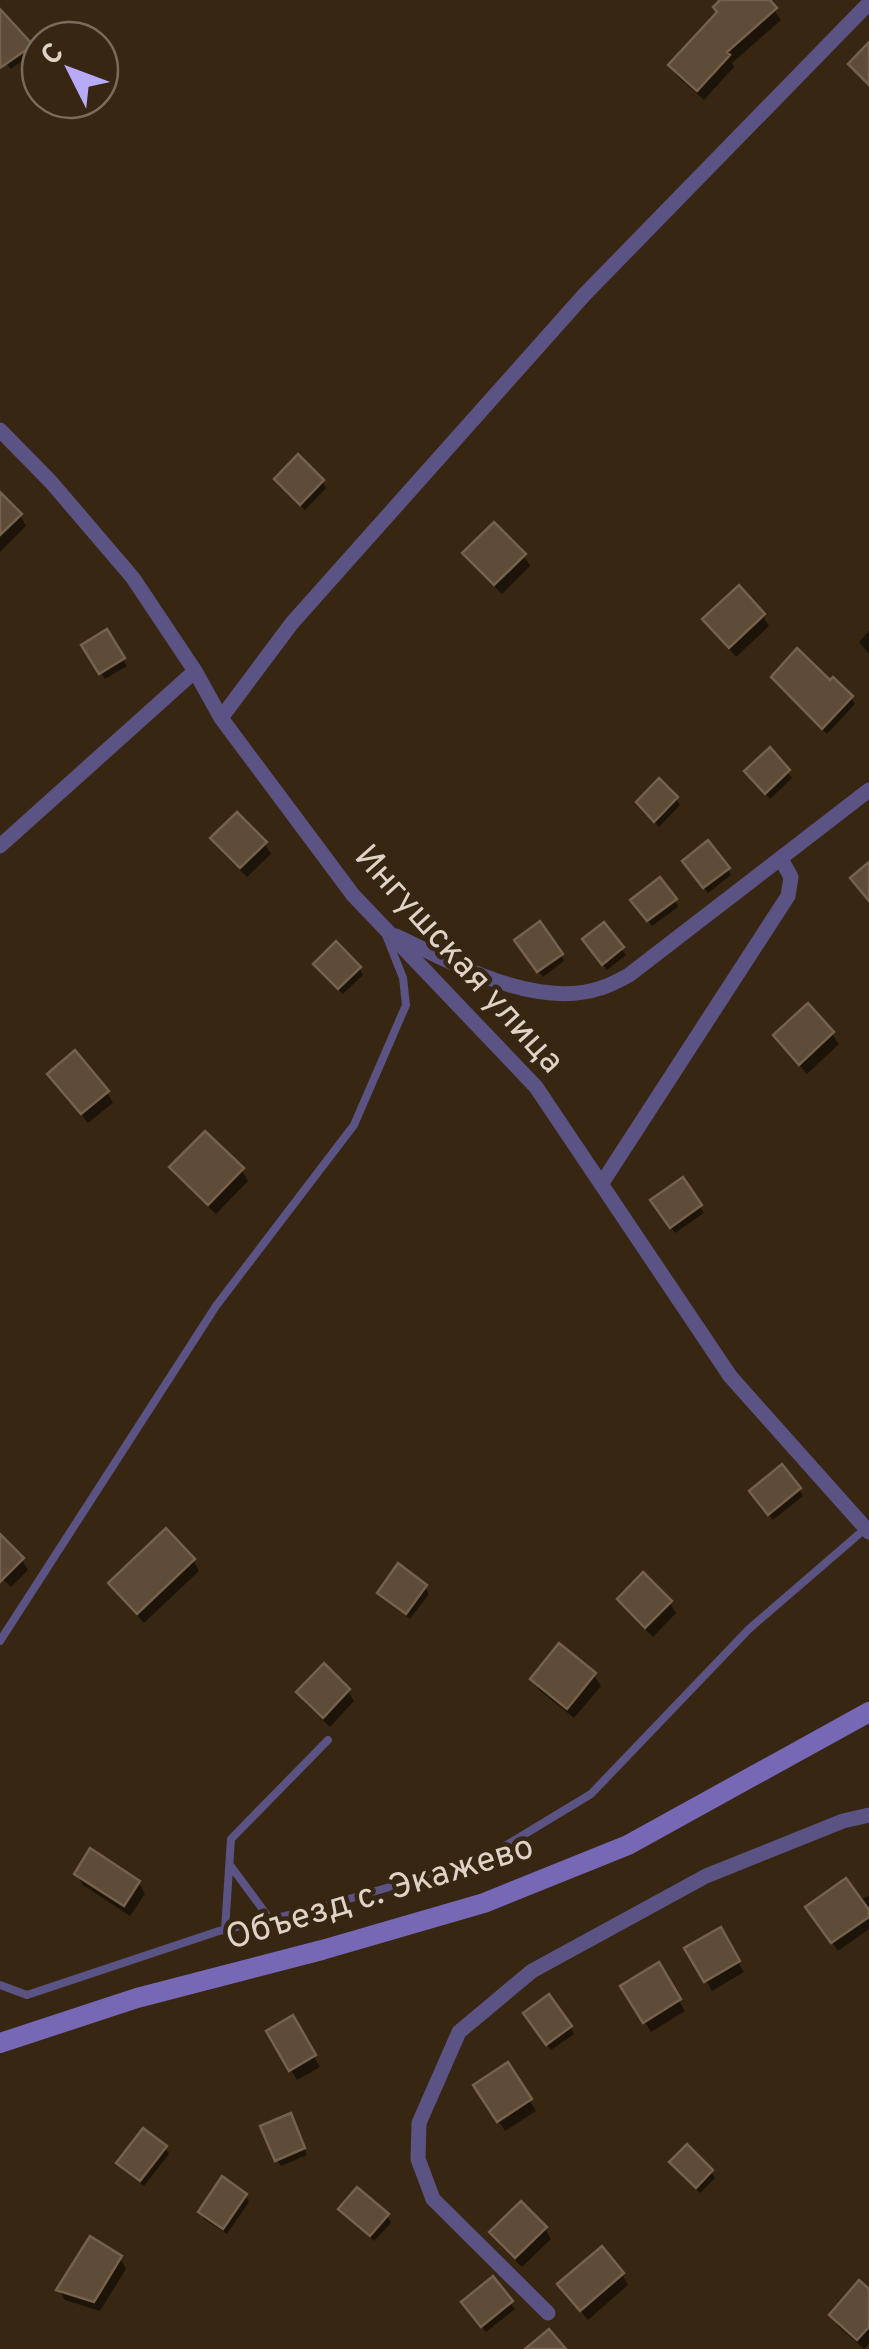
<svg xmlns="http://www.w3.org/2000/svg" width="869" height="2349" viewBox="0 0 869 2349" font-family="Overpass,sans-serif">
<style>
.shadow{fill:#0007}
.building{fill:#5f4c37;stroke:#76614c;stroke-width:2.5}
.lines{fill:none;stroke-linecap:round;stroke-linejoin:round}
.service{stroke:#5b5383;stroke-width:8}
.minor{stroke:#5b5383;stroke-width:15}
.secondary{stroke:#7668b5;stroke-width:20}
.labels{text-anchor:middle;dominant-baseline:central;stroke-width:9;stroke-linejoin:round;paint-order:stroke}
.street-label{font-size:35px;fill:#dfd3c7;stroke:#372612}
</style>
<rect width="100%" height="100%" fill="#372612"/>
<path class="shadow" d="M724,0h43l14,20 -49,43 2,4 -30,33 -27,-24 -6,-11 48,-52z
M0,12l34,40 -23,17 -11,-12z
M322,481l4,7 -21,22 -24,-24z
M0,496l20,19 6,11 -26,26z
M466,554l58,2 6,10 -28,28 -30,-30z
M738,589l25,27 6,10 -33,31 -24,-27 -7,-11z
M869,631v23l-10,-12z
M106,632l21,34 -22,13 -20,-33z
M830,683l21,14 4,7 -28,30 -18,-17 -5,-8z
M770,751l22,27 -22,21 -19,-21z
M676,799l4,6 -21,22 -16,-18z
M213,838l52,6 6,10 -24,23 -28,-28z
M689,868l39,1 3,6 -23,18z
M675,900l3,7 -26,19 -15,-19z
M604,925l22,30 -19,15 -18,-24z
M521,947l40,8 3,6 -21,16z
M359,968l4,7 -20,19 -23,-23z
M808,1007l24,27 7,10 -32,30 -25,-28 -6,-10z
M50,1075l57,17 6,11 -25,20z
M172,1168l70,2 6,11 -32,33 -37,-36z
M682,1181l22,32 -29,20 -18,-25z
M799,1489l4,7 -30,24 -17,-22z
M0,1537l22,23 6,10 -17,17 -11,-11z
M193,1560l6,11 -55,52 -27,-29 -6,-10z
M425,1587l4,7 -19,25 -26,-20 -4,-6z
M620,1599l50,4 6,10 -23,24 -27,-27z
M594,1675l7,11 -27,32 -35,-28 -6,-11z
M348,1690l6,11 -24,26 -25,-24 -6,-10z
M76,1874l63,9 6,11 -15,22 -47,-31z
M869,1896v33l-31,22 -24,-35z
M720,1930l24,42 -32,19 -24,-42z
M658,1966l27,45 -34,21 -27,-45z
M292,2019l28,48 -23,13 -28,-48z
M530,2020l40,7 4,7 -23,16z
M507,2066l29,45 -31,20 -22,-35z
M293,2123l14,32 -26,11 -4,-6z
M165,2148l4,6 -25,32 -21,-16 -4,-7z
M676,2169l35,3 4,6 -15,15z
M245,2195l4,7 -22,32 -23,-15 -3,-7z
M341,2209l46,7 4,7 -17,18 -29,-26z
M545,2229l6,10 -29,28 -24,-24 -6,-11z
M120,2258l6,11 -26,42 -35,-11 -6,-10z
M622,2274l6,11 -40,35 -21,-25z
M493,2280l22,29 -29,23 -18,-23z
M869,2293v51l-5,5 -26,-23 -6,-11z"/>
<path class="building" d="M720,0h50l7,8 -50,44 3,3 -33,36 -29,-26 49,-53 -4,-5z
M0,9l33,36 -33,23z
M869,42v43l-21,-21z
M298,454l26,26 -24,25 -26,-26z
M0,492l22,22 -22,21z
M494,522l32,32 -32,31 -32,-32z
M739,585l26,29 -36,34 -27,-29z
M107,629l18,29 -26,16 -18,-29z
M797,648l33,32 3,-3 20,19 -31,33 -51,-52z
M770,747l20,23 -25,24 -21,-23z
M659,778l19,19 -24,25 -18,-20z
M237,812l30,30 -27,26 -30,-30z
M708,840l22,28 -27,20 -21,-27z
M869,862v39l-19,-23z
M660,877l17,22 -30,22 -17,-21z
M540,921l23,33 -26,18 -23,-32z
M604,922l20,25 -22,18 -20,-26z
M336,941l25,26 -23,22 -25,-25z
M808,1003l26,29 -35,33 -26,-30z
M75,1050l34,41 -28,23 -34,-40z
M205,1131l39,37 -36,37 -39,-38z
M683,1177l19,28 -32,23 -20,-28z
M782,1464l19,24 -33,27 -19,-24z
M166,1528l29,31 -58,55 -29,-31z
M0,1534l24,24 -24,24z
M398,1563l29,22 -21,29 -29,-21z
M643,1572l29,29 -27,27 -28,-29z
M559,1643l37,30 -29,36 -37,-30z
M324,1663l26,26 -27,29 -27,-26z
M90,1848l50,33 -16,25 -50,-32z
M846,1878l23,32v7l-38,26 -26,-36z
M721,1927l19,34 -36,21 -20,-34z
M659,1962l22,37 -38,24 -23,-37z
M549,1994l23,32 -26,19 -23,-32z
M293,2015l23,40 -27,16 -23,-40z
M508,2062l24,37 -35,23 -24,-37z
M291,2113l14,35 -30,13 -15,-35z
M143,2128l24,18 -27,35 -24,-18z
M687,2144l26,26 -17,18 -27,-26z
M222,2176l25,18 -24,35 -25,-17z
M357,2187l32,27 -19,22 -32,-27z
M521,2201l26,26 -32,31 -26,-26z
M90,2236l32,20 -28,46 -38,-12z
M602,2246l22,27 -44,38 -23,-27z
M493,2276l20,25 -32,26 -20,-25z
M859,2280l10,9v38l-12,13 -28,-25z
M549,2329l17,20h-41z"/>
<g class="lines">
<path class="service" d="M0,1641l216,-335 138,-181 52,-120 -3,-27 -17,-43
M230,1865l39,53
M225,1929l6,-90 97,-99
M0,1985l27,10 192,-64 92,-21 171,-50 109,-66 158,-165 117,-101"/>
<path class="minor" d="M0,430l51,52 82,96 62,93 26,47 132,177 183,192 194,289 139,156
M221,718l71,-95 293,-329 284,-291
M0,846l195,-175
M396,936c58,27 139,74 205,52 10,-3 19,-8 28,-13l240,-185
M602,1183l186,-287 3,-19 -10,-18
M548,2313l-115,-114 -15,-40 1,-36 40,-91 73,-61 174,-95 137,-55 26,-6"/>
<path class="secondary" d="M0,2043l137,-45 185,-48 162,-47 144,-58 241,-133"/>
</g>
<g class="labels">
<g class="street-label">
<text transform="translate(458 960) rotate(48)">Ингушская улица</text>
<text transform="translate(380 1894) rotate(-17)">Объезд с. Экажево</text>
</g>
</g>
<g transform="translate(70 70) rotate(312)"><circle r="48" fill="#372612" stroke="#7a6b5a" stroke-width="2.5"/>
<path d="M0-8L18 38L0 25L-18 38Z" fill="#b7abf8"/>
<text y="-15" font-size="28" font-weight="bold" text-anchor="middle" fill="#dfd3c7">С</text>
</g>
</svg>
